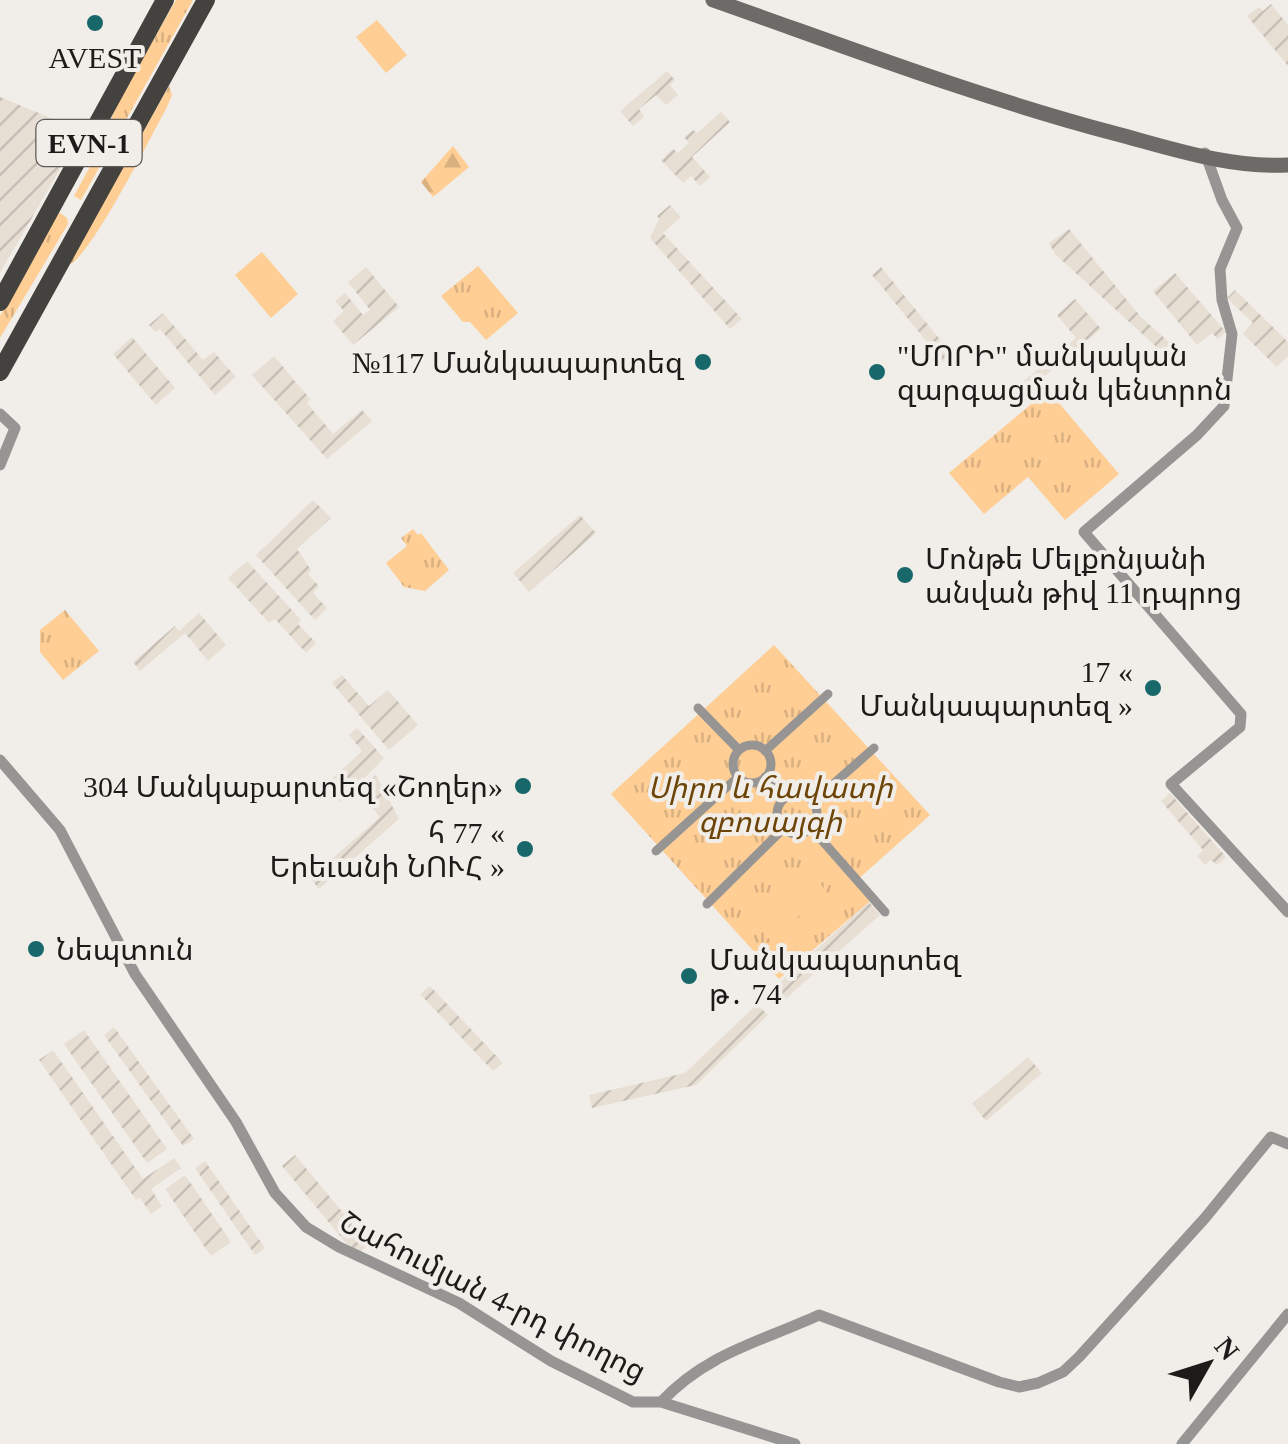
<svg xmlns="http://www.w3.org/2000/svg" width="1288" height="1444" viewBox="0 0 1288 1444" font-family="'Times New Roman','Noto Sans Armenian',serif">
<style>
.industrial{fill:url(#industrial-furrows)}
.grass{fill:url(#grass-tufts)}
.forest{fill:url(#forest-firs)}
.pitch{fill:#fece95}
.lines{fill:none;stroke-linecap:round;stroke-linejoin:round}
.pedestrian{stroke:#979593;stroke-width:9}
.minor{stroke:#979593;stroke-width:11}
.secondary{stroke:#6d6b68;stroke-width:15}
.trunk{stroke:#44423e;stroke-width:18}
.poi-dot{fill:#18676a;stroke:#f1ede8;stroke-width:4}
.labels{text-anchor:middle;dominant-baseline:central;stroke-width:8;stroke-linejoin:round;paint-order:stroke}
.shield{fill:#f1ede8;stroke:#5c5a57;stroke-width:2.5}
.shield-label{font-size:28px;font-weight:bold;fill:#1c1b19}
.poi-label{font-size:30px;fill:#1c1b19;stroke:#f1ede8;text-anchor:start}
.park-label{font-size:30px;font-style:italic;fill:#6d4508;stroke:#f1ede8}
.street-label{font-size:30px;fill:#1c1b19;stroke:#f1ede8}
</style>
<defs>
<pattern id="industrial-furrows" width="10" height="10" patternUnits="userSpaceOnUse" patternTransform="scale(2.5)"><rect width="10" height="10" fill="#e8dfd4"/><path d="M-1 1l2-2M0 10L10 0M9 11l2-2" fill="none" stroke="#c6bfb5"/></pattern>
<pattern id="grass-tufts" width="24" height="20" patternUnits="userSpaceOnUse" patternTransform="scale(2.5)"><rect width="24" height="20" fill="#fece95"/><path d="M3 7l-1-3M5 7V3M7 7l1-3M15 17l-1-3M17 17v-4M19 17l1-3" fill="none" stroke="#d9b080"/></pattern>
<pattern id="forest-firs" width="22" height="20" patternUnits="userSpaceOnUse" patternTransform="scale(2.5)"><rect width="22" height="20" fill="#fece95"/><path d="M5 1l3.5 6h-7zM16 11l3.5 6h-7z" fill="#d9b080"/></pattern>
</defs>
<rect width="100%" height="100%" fill="#f1ede8"/>
<path class="industrial" d="M1271,4l17,21v41l-41,-50 12,-9 4,4z
M667,71l8,9 -5,5 8,10 -12,10 -10,-10 -17,14 5,8 -11,9 -13,-15z
M0,97l82,34 -82,142z
M721,112l9,10 -38,35 18,20 -10,9 -9,-10 -8,7 -22,-23 12,-11 5,4 11,-10 -5,-6 9,-7 4,3z
M670,205l11,12 -18,16 79,86 -12,10 -80,-91 9,-19 -2,-3z
M1069,229l71,87 42,38 -8,9 -119,-109 -6,-11z
M366,267l33,40 -46,38 -20,-24 11,-10 -9,-10 10,-8 18,22 7,-5 -22,-28z
M881,267l74,91 -9,7 -74,-90z
M1175,273l51,59 -8,7 -6,-6 -15,12 -44,-54z
M1235,290l53,52v14l-11,11 -34,-33 10,-11 -26,-25z
M1075,299l26,30 -93,78 -6,-8 74,-61 -19,-23z
M163,313l40,47 11,-8 22,25 -21,18 -55,-66 -5,3 -6,-7z
M132,337l43,51 -19,17 -43,-51z
M274,356l36,43 -3,4 26,31 29,-24 10,11 -45,38 -75,-84z
M313,500l18,18 -34,31 14,21 -3,4 11,12 -6,7 14,15 -12,12 -59,-65z
M580,515l16,18 -67,59 -16,-19z
M247,561l54,59 -3,4 18,19 -10,10 -31,-34 -6,4 -41,-45z
M199,613l27,32 -18,16 -23,-28 -45,38 -7,-9 42,-36 4,5z
M342,675l27,31 19,-16 30,35 -29,25 -57,-67z
M357,728l27,30 -43,44 -16,-17 37,-34 -13,-16z
M376,775l23,44 -80,70 -9,-11 70,-61 -22,-26z
M1170,793l56,64 -9,8 -6,-5 -6,5 -8,-9 6,-6 -42,-49z
M869,902l11,13 -99,88 -11,-12z
M430,986l73,77 -10,8 -73,-77z
M757,1004l11,11 -72,70 -104,23 -3,-13 96,-22z
M114,1027l80,112 -11,7 -79,-111z
M84,1030l83,119 -20,14 -83,-119z
M53,1050l90,129 31,-21 7,10 -30,21 11,17 -11,8 -11,-16 -4,2 -97,-140z
M1028,1057l14,16 -56,48 -14,-17z
M295,1155l74,89 -13,11 -74,-89z
M205,1161l60,87 -10,7 -60,-87z
M185,1175l46,67 -20,14 -46,-67z"/>
<path class="grass" d="M176,0h17l-112,200 -7,-4 25,-46 18,-46z
M169,86l3,9 -6,14c-15,27 -76,150 -98,156z
M60,213l7,5 1,6 -68,114v-22l55,-100z
M478,266l40,47 -32,27 -16,-18h-7l-22,-26z
M1048,390l71,84 -54,46 -37,-43 -44,37 -35,-41z
M413,529l5,6 3,-2 28,37 -24,21 -21,-4 -18,-24 21,-17 -6,-8z
M65,610l34,41 -36,29 -23,-28v-22z
M774,645l156,170 -75,67 14,17v3l-90,77 -168,-185z"/>
<path class="forest" d="M453,146l16,21 -36,30 -12,-15z"/>
<path class="pitch" d="M377,20l30,35 -21,18 -30,-36z
M262,252l36,42 -27,24 -36,-43z
M804,865l23,27 -57,48 -23,-27z"/>
<g class="lines">
<path class="pedestrian" d="M698,708l41,42
M733 764a19 19 0 1 1 38 0a19 19 0 1 1-38 0Z
M765,751l63,-57
M765,777l18,21
M777 814a20 20 0 1 1 40 0a20 20 0 1 1-40 0Z
M814,801l60,-53
M812,829l73,83
M656,851l82,-74
M707,904l76,-75"/>
<path class="minor" d="M1205,153l17,47 15,28 -17,41 2,31 10,34 -8,72 -27,29 -113,97 157,182 -1,13 -69,57 117,128
M0,414l15,14 -15,37
M0,760l60,70 75,144 101,148 39,71 31,34 33,20 120,56 92,58 82,41h28l134,42
M661,1402c46,-49 99,-60 158,-87l180,67 20,5 19,-4 25,-11 16,-15 126,-139 66,-81 17,7
M1182,1444l106,-130"/>
<path class="secondary" d="M713,0c134,47 267,98 404,134 56,15 112,34 171,31"/>
<path class="trunk" d="M0,302l165,-302
M0,372l206,-372"/>
</g>
<g class="poi-dot">
<circle cx="95" cy="23" r="10"/>
<circle cx="703" cy="362" r="10"/>
<circle cx="877" cy="372" r="10"/>
<circle cx="905" cy="575" r="10"/>
<circle cx="1153" cy="688" r="10"/>
<circle cx="523" cy="786" r="10"/>
<circle cx="525" cy="849" r="10"/>
<circle cx="36" cy="949" r="10"/>
<circle cx="689" cy="976" r="10"/>
</g>
<g class="labels">
<rect class="shield" x="36.5" y="120" width="105" height="46" rx="8"/>
<g class="shield-label">
<text x="89" y="143">EVN-1</text>
</g>
<g class="poi-label">
<text x="95" y="57" text-anchor="middle">AVEST</text>
<text x="897" y="355">"ՄՈՐԻ" մանկական<tspan x="897" dy="34">զարգացման կենտրոն</tspan></text>
<text x="683" y="362" text-anchor="end">№117 Մանկապարտեզ</text>
<text x="925" y="558">Մոնթե Մելքոնյանի<tspan x="925" dy="34">անվան թիվ 11 դպրոց</tspan></text>
<text x="1133" y="671" text-anchor="end">17 «<tspan x="1133" dy="34">Մանկապարտեզ »</tspan></text>
<text x="503" y="786" text-anchor="end">304 Մանկաpարտեզ «Շողեր»</text>
<text x="505" y="832" text-anchor="end">հ 77 «<tspan x="505" dy="34">Երեւանի ՆՈՒՀ »</tspan></text>
<text x="56" y="949">Նեպտուն</text>
<text x="709" y="959">Մանկապարտեզ<tspan x="709" dy="34">թ․ 74</tspan></text>
</g>
<g class="park-label">
<text x="770" y="787">Սիրո և հավատի<tspan x="770" dy="34">զբոսայգի</tspan></text>
</g>
<g class="street-label">
<text transform="translate(493 1296) rotate(27)">Շահումյան 4-րդ փողոց</text>
</g>
</g>
<g transform="translate(1208 1364) rotate(51)" stroke="#f1ede8" stroke-width="8" paint-order="stroke">
<path d="M0-8L18 38L0 25L-18 38Z" fill="#1c1b19"/>
<text y="-15" font-size="28" font-weight="bold" text-anchor="middle" fill="#1c1b19">N</text>
</g>
</svg>
